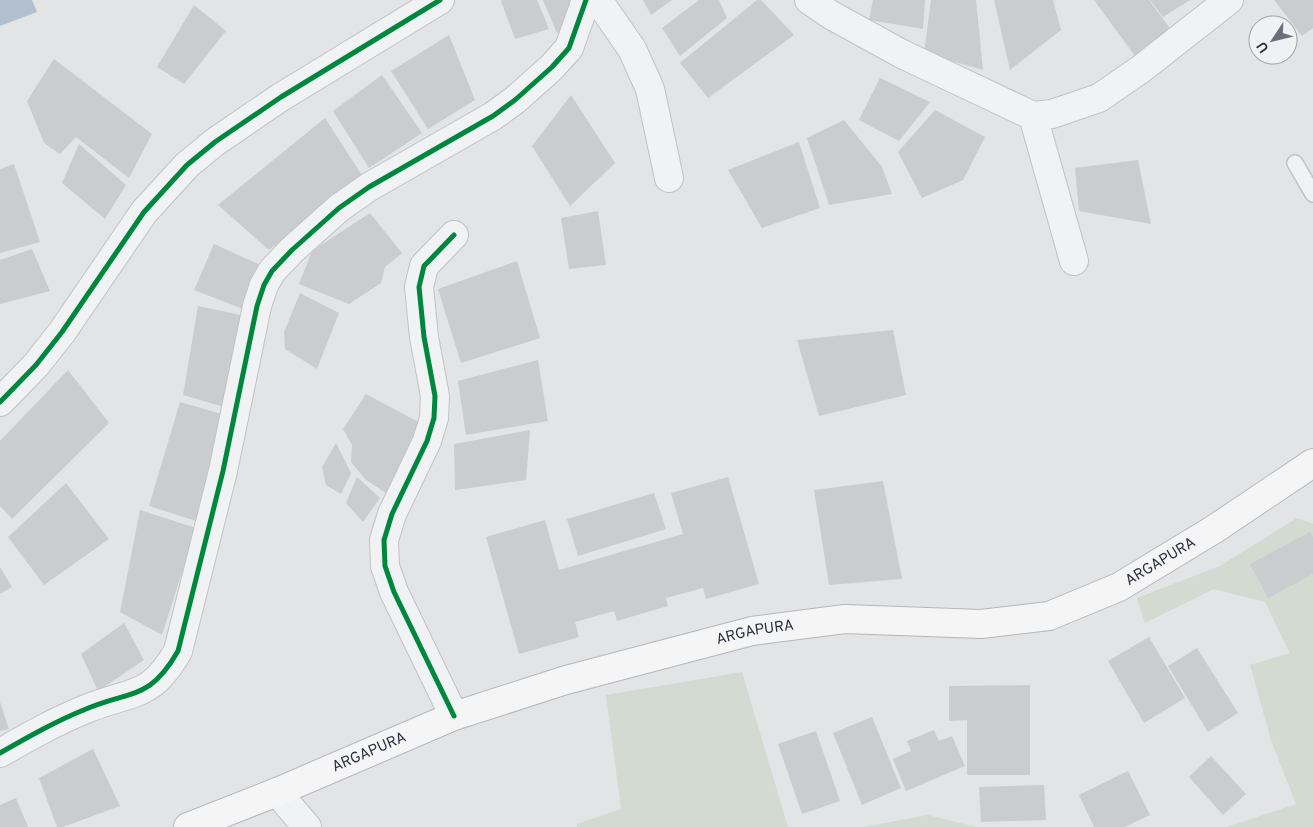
<svg xmlns="http://www.w3.org/2000/svg" width="1313" height="827" viewBox="0 0 1313 827" font-family="Overpass,sans-serif">
<style>
.green{fill:#d2dad2}
.water{fill:#b2bfcf}
.building{fill:#caccce}
.lines{fill:none;stroke-linecap:round;stroke-linejoin:round}
.lane-casing{stroke:#c0c2c4;stroke-width:18}
.street-casing{stroke:#c0c2c4;stroke-width:30}
.highway-casing{stroke:#b4b7ba;stroke-width:30}
.lane{stroke:#f0f2f3;stroke-width:15}
.street{stroke:#f0f2f3;stroke-width:28}
.highway{stroke:#f5f5f6;stroke-width:28}
.cycleway-casing{stroke:#eff2f5;stroke-width:8}
.cycleway{stroke:#00873e;stroke-width:5}
.labels{text-anchor:middle;dominant-baseline:central;stroke-width:4;stroke-linejoin:round;paint-order:stroke}
.street-label{font-size:15px;fill:#2a303e;stroke:#eff2f5}
</style>
<rect width="100%" height="100%" fill="#e2e4e6"/>
<path class="green" d="M1297,518l16,6v303h-86l69,-23 -25,-64 -21,-75 40,-12 -25,-51 -51,-13 -69,34 -8,-25 83,-32z
M742,672l46,155h-211v-3l44,-15 -15,-114z
M928,815l48,12h-113z"/>
<path class="water" d="M0,0h32l5,12 -37,14z"/>
<path class="building" d="M503,0h34l12,29 -34,10 -14,-38z
M543,0h28l-1,23 -13,10z
M643,0h29l-21,15z
M699,0h20l8,18 -47,38 -18,-28z
M757,0h4l33,35 -86,63 -28,-35z
M873,0h52l-2,29 -54,-9z
M931,0h45l7,70 -59,-17z
M994,0h59l8,30 -51,40z
M1094,0h55l23,31 -37,25z
M1150,0h40l-27,17z
M1274,0h39v28l-11,8z
M194,5l32,26 -42,53 -27,-17z
M449,35l26,65 -47,29 -37,-58z
M54,59l98,75 -23,44 -53,-41 -16,17 -16,-11 -17,-42z
M382,75l40,58 -53,35 -36,-57z
M880,78l50,24 -31,39 -40,-21z
M571,95l44,68 -45,43 -38,-60z
M935,110l50,27 -22,43 -41,18 -24,-46z
M325,118l38,59 -94,73 -51,-45z
M844,120l38,47 10,27 -63,11 -22,-67z
M799,142l21,66 -58,20 -34,-58z
M79,144l47,41 -21,34 -43,-36z
M1138,160l13,64 -72,-13 -4,-43z
M14,164l26,78 -40,11v-84z
M598,211l8,54 -37,4 -8,-51z
M370,213l32,40 -17,14 -4,16 -32,21 -50,-20 13,-33z
M214,244l53,24 -24,41 -49,-19z
M32,249l18,42 -50,13v-44z
M517,261l23,77 -79,25 -23,-74z
M300,293l39,20 -22,56 -32,-20 -1,-17z
M198,306l47,10 -21,91 -41,-12z
M893,330l13,65 -87,21 -22,-76z
M538,360l10,61 -82,14 -8,-54z
M68,370l41,53 -97,96 -12,-13v-65z
M366,394l58,31 -38,68 -20,-13 -15,-18 1,-17 -9,-16z
M180,402l45,13 -29,106 -47,-15z
M530,430l-4,50 -71,10 -1,-46z
M336,443l15,30 -10,21 -15,-9 -4,-18z
M357,477l23,21 -17,24 -17,-19z
M728,477l31,107 -53,15 -3,-11 -37,10 2,8 -51,15 -3,-10 -39,11 4,15 -60,17 -33,-117 59,-17 14,50 124,-36 -12,-41z
M883,481l19,98 -73,6 -15,-95z
M66,483l43,56 -65,46 -36,-48z
M654,493l12,36 -88,27 -11,-37z
M140,510l56,18 -34,107 -42,-23z
M1310,532l3,5v37l-45,24 -18,-34z
M0,567l12,20 -12,7z
M124,623l20,37 -46,31 -17,-37z
M1149,637l36,61 -41,25 -36,-62z
M1197,648l41,65 -30,19 -40,-66z
M1030,685v90h-63v-55l-18,1v-35z
M0,702l9,27 -9,2z
M872,717l29,71 -39,17 -29,-72z
M934,730l5,11 13,-5 13,30 -59,25 -13,-32 18,-8 -4,-10z
M816,731l24,70 -38,13 -24,-70z
M93,749l27,57 -57,21h-6l-18,-49z
M1211,756l35,38 -23,21 -34,-38z
M1128,771l22,44 -25,12h-31l-15,-32z
M1044,785l2,35 -65,2 -2,-35z
M16,798l12,29h-28v-22z"/>
<g class="lines">
<g class="lane-casing">
<path id="lane" d="M1295,163l18,31"/>
</g>
<g class="street-casing">
<path id="street" d="M598,0l34,49 18,40 19,89
M809,0l22,15 71,39 131,62 19,-2 47,-16 42,-29 88,-69
M1033,116l41,145
M0,402l36,-37 26,-33 82,-120 43,-47 28,-23 66,-45 159,-97
M454,716l-60,-124 -9,-26 -1,-26 8,-26 35,-73 7,-23 1,-22 -11,-59 -5,-50 5,-21 30,-31
M0,753c28,-16 56,-32 86,-44 46,-19 64,-9 92,-58l45,-180 34,-165 7,-21 8,-14 20,-21 47,-42 30,-21 124,-71 22,-16 37,-33 17,-19 17,-48
M277,792l30,35"/>
</g>
<g class="highway-casing">
<g id="highway">
<path id="s1" d="M188,827l89,-35 177,-76 112,-36 186,-49 93,-12 136,5 68,-8 70,-29 94,-57 100,-67"/>
</g>
</g>
<use href="#lane" class="lane"/>
<use href="#street" class="street"/>
<use href="#highway" class="highway"/>
<g class="cycleway-casing">
<path id="cycleway" d="M0,402l36,-37 26,-33 82,-120 43,-47 28,-23 66,-45 159,-97
M454,716l-60,-124 -9,-26 -1,-26 8,-26 35,-73 7,-23 1,-22 -11,-59 -5,-50 5,-21 30,-31
M0,753c28,-16 56,-32 86,-44 46,-19 64,-9 92,-58l45,-180 34,-165 7,-21 8,-14 20,-21 47,-42 30,-21 124,-71 22,-16 37,-33 17,-19 17,-48"/>
</g>
<use href="#cycleway" class="cycleway"/>
</g>
<g class="labels">
<g class="street-label">
<text stroke="none"><textPath href="#s1" startOffset="1021">ARGAPURA</textPath></text>
<text stroke="none"><textPath href="#s1" startOffset="601">ARGAPURA</textPath></text>
<text stroke="none"><textPath href="#s1" startOffset="196">ARGAPURA</textPath></text>
</g>
</g>
<g transform="translate(1273 40) rotate(235)"><circle r="24" fill="#eff2f5" stroke="#a0a4ac"/>
<path d="M0-4L9 19L0 12L-9 19Z" fill="#6a6f79"/>
<text y="-8" font-size="14" font-weight="bold" text-anchor="middle" fill="#2a303e">U</text>
</g>
</svg>
